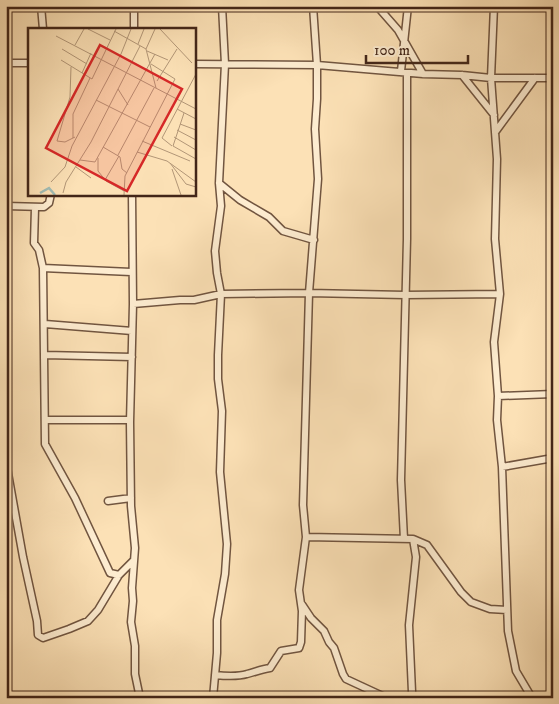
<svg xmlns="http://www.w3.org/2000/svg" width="559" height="704" viewBox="0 0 559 704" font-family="'IM FELL DW Pica',serif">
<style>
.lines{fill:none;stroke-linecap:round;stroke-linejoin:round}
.minor-casing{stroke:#715540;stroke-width:9}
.minor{stroke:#fdecd0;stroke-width:6}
.inset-river{fill:none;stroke:#a0bcb5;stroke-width:2.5}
.inset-road{fill:none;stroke:#b29677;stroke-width:1}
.view{fill:#d62828;fill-opacity:0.15;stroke:#d62828;stroke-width:2.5}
.inset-edge{fill:none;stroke:#432618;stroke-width:2.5}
</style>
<rect width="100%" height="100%" fill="#fce1b6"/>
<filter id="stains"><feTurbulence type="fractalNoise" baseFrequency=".004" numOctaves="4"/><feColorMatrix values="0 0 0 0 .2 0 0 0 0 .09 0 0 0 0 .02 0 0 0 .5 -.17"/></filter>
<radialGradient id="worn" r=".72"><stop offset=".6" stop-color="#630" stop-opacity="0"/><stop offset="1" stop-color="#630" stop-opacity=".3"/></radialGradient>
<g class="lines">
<g class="minor-casing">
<path id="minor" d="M41,6l2,23
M377,6l21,24 25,44
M494,6l-3,72 6,81 -2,80 5,55 -6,48 4,54 -1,24 5,47 6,164 8,40 16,27
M134,29v-23
M6,63h23
M194,64l123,1 106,9 39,1 29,3h62
M401,71l7,-65
M462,75l32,40
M496,131l39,-53
M219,183l21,17 29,17 14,14 31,9
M132,194l1,110 -3,118 1,84 4,42 -3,40 1,13 -2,21 4,24v28l5,24
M6,206l38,1 5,-4 2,-9
M35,208l-1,35 5,7 4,18 2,176 30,54 35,75 9,2
M43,268l88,4
M133,304l47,-4h14l27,-6 88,-1 96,2 95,-1
M45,324l87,7
M45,355l87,2
M498,396l55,-2
M45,420h85
M6,462l17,95 14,64 1,14 5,3 26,-9 19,-8 10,-11 21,-35 15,-15
M502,467l51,-9
M108,501l23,-3
M306,537l107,2 14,6 34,47 10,10 19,7 17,1
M404,539l-3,-59 6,-241v-166
M301,603l10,15 13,13 5,11 5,6 9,26 3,5 41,19
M215,675c10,1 22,2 32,-1 8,-2 15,-5 23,-6l11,-17 18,-3 2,-6 1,-31 -3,-21 7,-53 -3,-32 6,-212 9,-114 -3,-50 2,-30v-34l-4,-59
M213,698l4,-45v-33l8,-46 2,-30 -7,-72 2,-61 -4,-32v-24l3,-61 -4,-21 -2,-22 6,-45 -2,-23 6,-119 -3,-58
M410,698l2,-6 -3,-67 7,-68 -3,-18"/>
</g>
<use href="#minor" class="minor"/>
</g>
<g transform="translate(28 28)">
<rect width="168" height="168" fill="#fce1b6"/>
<path class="inset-river" d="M12,165l9,-5 6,7"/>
<path class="inset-road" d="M60,1l22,11M127,1l-9,20 10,39M132,1l32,34M86,3l32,18M28,8l140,73M110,16l6,-15M47,17l9,-16M34,21l25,15M119,23l21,9M33,32l31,19 24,-50M43,39l-1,30 -13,44 8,1 10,-5M54,45l9,-20M129,53l20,-32M90,61l10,16M68,72l54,27M149,81l19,10M156,85l-11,33 23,13M152,96l16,6M149,102l19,10M146,109l22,13M45,110v-24l17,-36M114,113l48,20M144,118l-10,-8 34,-64M75,119l17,10 2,12 5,4M109,124l30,9 29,21M90,127l36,-67M70,130v13l8,10 18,10M52,132l15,2 60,-108M142,135l16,21 10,3M48,139l15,11M144,141l9,26M77,152l14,-24M23,154l14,-15 7,-21 49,-92 10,-25M35,165l3,-11 25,-40 49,-96M96,167l1,-19 50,-97 -24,-15"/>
<path class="view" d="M72,17l82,44 -55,102 -81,-43z"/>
<rect width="168" height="168" class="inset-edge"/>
</g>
<rect width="559" height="704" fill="none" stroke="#fce1b6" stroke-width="25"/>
<rect x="8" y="8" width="544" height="689" fill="none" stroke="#432618" stroke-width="2.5"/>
<rect x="12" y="12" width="534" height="679" fill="none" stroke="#432618"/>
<path d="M366 55v8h102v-8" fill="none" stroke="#432618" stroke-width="2.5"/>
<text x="374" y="55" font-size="15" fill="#432618" stroke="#fdecd0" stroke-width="4" paint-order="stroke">100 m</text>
<rect width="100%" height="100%" filter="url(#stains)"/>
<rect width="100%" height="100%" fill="url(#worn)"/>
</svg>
